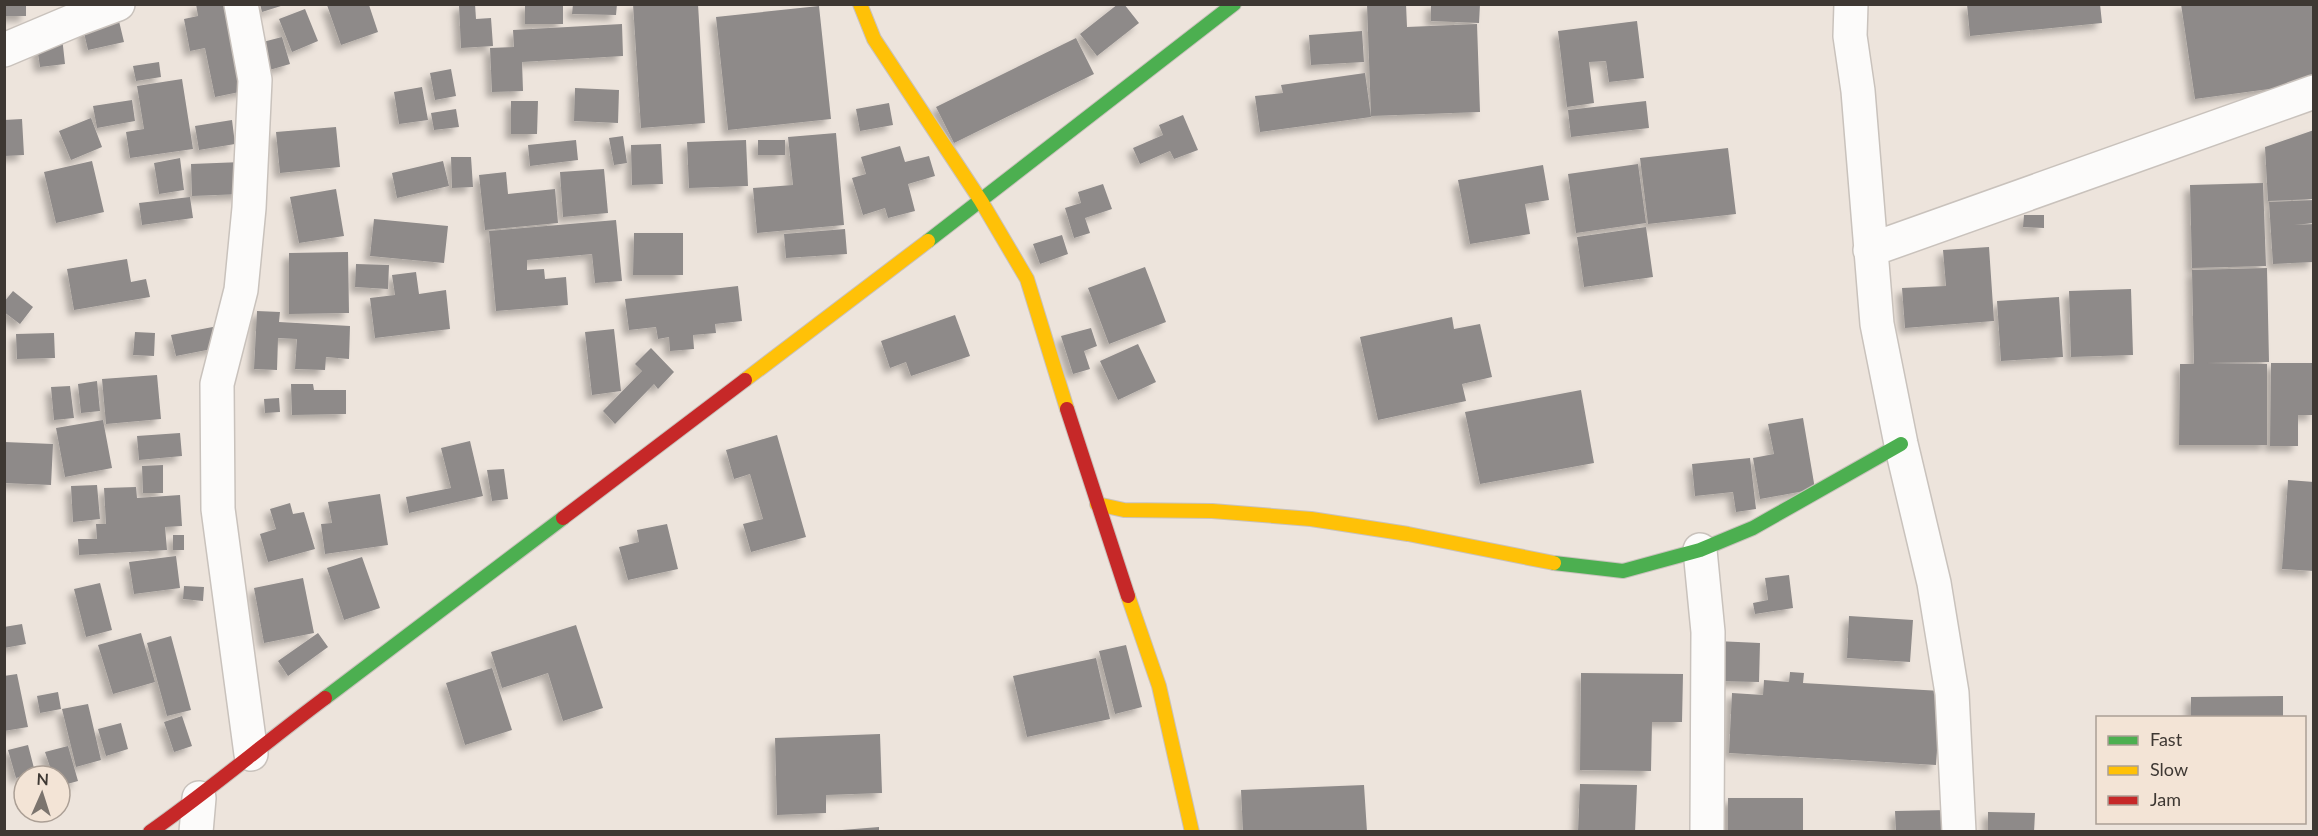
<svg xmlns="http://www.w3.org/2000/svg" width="2318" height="836" viewBox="0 0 2318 836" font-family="Lato,sans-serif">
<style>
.building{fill:#8e8a89;filter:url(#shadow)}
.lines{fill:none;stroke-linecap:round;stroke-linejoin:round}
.street-casing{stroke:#c9c2bc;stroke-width:36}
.fast-casing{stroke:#c9c2bc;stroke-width:16}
.slow-casing{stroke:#c9c2bc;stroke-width:16}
.jam-casing{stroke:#c9c2bc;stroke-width:16}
.street{stroke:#fcfbfa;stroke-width:33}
.fast{stroke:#4caf50;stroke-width:14}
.slow{stroke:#ffc107;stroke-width:14}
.jam{stroke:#c62828;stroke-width:14}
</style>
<defs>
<filter id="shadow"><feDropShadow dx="-5.5" dy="5.5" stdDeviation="3" flood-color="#0004"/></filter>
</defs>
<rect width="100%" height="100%" fill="#ede4dc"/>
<path class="building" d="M6,4h20v12h-20z
M196,4h35l18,86 -34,7 -10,-49 -15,3 -6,-32 14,-3z
M260,4h23l1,1 -22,7z
M475,4l1,15 15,-1 2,28 -32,2 -2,-43z
M525,4h38v20h-38z
M573,4h44l-1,11 -44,-1z
M633,4h65l7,119 -64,5z
M1118,4h6l15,19 -42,33 -17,-22z
M1367,4h39l1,23 70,-3 3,88 -109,4z
M1431,4h49l-1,19 -48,-2z
M1967,4h133l2,19 -132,13z
M2181,4h133v79l-119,16z
M327,5h42l9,27 -37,13z
M819,6l12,113 -103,11 -12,-113z
M305,9l13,32 -26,11 -13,-33z
M118,17l6,25 -36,8 -6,-26z
M1637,21l7,57 -35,4 -3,-21 -17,1 5,41 -27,4 -9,-76z
M622,24l1,32 -101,6 1,29 -31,1 -2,-44 24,-1 -1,-17z
M1362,31l2,31 -53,3 -2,-30z
M62,37l3,27 -25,3 -4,-27z
M282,37l8,27 -24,7 -7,-28z
M1076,38l18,36 -140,69 -18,-36z
M159,62l2,15 -25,4 -3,-15z
M451,69l5,27 -21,4 -5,-27z
M1365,73l6,44 -111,15 -5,-36 28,-3 -2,-8z
M182,79l11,70 -63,9 -4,-26 18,-3 -7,-43z
M422,87l6,33 -29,4 -5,-32z
M575,88l44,2 -1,33 -44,-2z
M132,100l3,21 -38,7 -4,-22z
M511,101h27l-1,33h-26z
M1646,101l3,27 -78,9 -3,-27z
M889,103l4,22 -33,6 -4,-22z
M456,109l3,18 -25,3 -3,-17z
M1183,115l15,35 -24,9 -4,-8 -30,13 -7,-16 30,-13 -4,-10z
M91,118l11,29 -31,13 -12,-29z
M22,119l2,36 -20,1v-36z
M232,120l3,24 -36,6 -4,-24z
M336,127l4,40 -60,6 -4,-41z
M2314,130v69l-46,2 -3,-54z
M836,133l8,92 -87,8 -4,-45 40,-3 -5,-48z
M623,136l4,27 -13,2 -5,-27z
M576,140l2,20 -48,6 -2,-21z
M746,140l2,46 -59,2 -2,-46z
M758,140h27v15h-27z
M661,144l2,40 -31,1 -1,-40z
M900,146l5,16 24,-6 6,20 -27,8 7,27 -27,7 -3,-10 -22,7 -11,-37 14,-4 -5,-17z
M1728,148l8,66 -88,10 -8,-66z
M451,157h20l2,30 -21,1z
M180,158l4,32 -25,4 -5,-31z
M92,161l12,51 -48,11 -12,-51z
M443,161l6,25 -52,12 -5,-25z
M242,162v32l-50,2 -1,-32z
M1638,164l8,59 -70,10 -8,-59z
M1543,165l6,35 -24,4 5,30 -60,10 -12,-64z
M604,169l4,44 -45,4 -3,-45z
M506,172l2,22 47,-5 3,34 -73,7 -6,-55z
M2263,183l3,83 -74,2 -2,-83z
M1103,184l9,25 -27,9 5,15 -16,5 -9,-30 16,-5 -3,-11z
M336,189l8,47 -45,7 -9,-46z
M190,197l3,21 -51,7 -3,-22z
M2314,200v23l-20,2 20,-1v38l-41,2 -4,-62z
M2024,215h20v13l-21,-1z
M374,219l74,7 -4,37 -74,-7z
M616,220l6,61 -27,2 -3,-29 -65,6v10l17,-1 1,10 21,-2 2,28 -72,6 -7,-80z
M1646,227l7,50 -69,10 -7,-50z
M845,229l2,25 -61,4 -2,-24z
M634,233h49v42h-50z
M1062,235l6,19 -28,10 -7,-20z
M1989,247l5,74 -89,7 -3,-40 44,-2 -3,-36z
M348,252l1,61 -60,1v-61z
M127,259l4,23 15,-3 4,18 -76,13 -7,-41z
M356,264l33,1 -1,24 -33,-2z
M1145,267l21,55 -57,22 -21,-56z
M2267,268l2,94 -62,1 60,1v81h-88l1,-81h14l-2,-94z
M416,272l3,22 27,-4 4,39 -75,9 -5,-40 25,-3 -3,-20z
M738,286l4,35 -27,3 1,9 -23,2 1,14 -24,2 -1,-14 -11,2 -2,-12 -27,3 -4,-31z
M2131,289l2,66 -62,2 -2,-66z
M13,291l20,16 -13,17 -16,-12v-10z
M2059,297l4,60 -62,4 -4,-60z
M257,311l23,1 -1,10 71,4 -1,33 -23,-2 -1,13 -30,-1 2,-30 -19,-1 -1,32 -23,-1z
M955,315l15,41 -59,20 -5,-14 -16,6 -9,-27z
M1452,317l2,12 26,-5 12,53 -30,7 4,17 -88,19 -18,-83z
M218,326l4,21 -46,9 -5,-21z
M1091,328l6,18 -13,5 6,18 -17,5 -12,-38z
M614,329l7,62 -29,4 -7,-63z
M135,332l20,1 -1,23 -21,-1z
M54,333l1,25 -38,1 -1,-25z
M1138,344l18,38 -38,18 -18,-39z
M651,348l23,24 -16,17 -4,-5 -39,40 -12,-13 39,-40 -7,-7z
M2271,363h43v52h-16v31h-28z
M157,375l4,44 -55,5 -4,-45z
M97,381l3,30 -19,2 -3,-29z
M291,384h22l1,6h32v24l-54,1z
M70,386l4,32 -20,2 -3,-33z
M1581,390l13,73 -114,21 -15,-72z
M279,398l1,14 -15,1 -1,-14z
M1803,418l12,71 -55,10 -7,-41 21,-4 -6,-30z
M103,420l9,48 -47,9 -9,-49z
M180,433l2,23 -43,4 -2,-24z
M777,435l29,102 -55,15 -8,-28 20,-5 -13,-45 -16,5 -8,-29z
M470,441l13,55 -74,17 -3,-16 45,-9 -10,-40z
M4,442l49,2 -2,41 -47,-2z
M1750,458l6,51 -20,3 -3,-20 -38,4 -3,-32z
M163,465v28h-20l-1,-27z
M504,469l4,30 -16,2 -5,-31z
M2288,480l26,2v89l-32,-2z
M97,485l3,34 -27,3 -2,-36z
M136,487l1,11 43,-3 2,31 -17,1 2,23 -88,5 -1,-16h19l-1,-15h10l-2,-36z
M380,494l8,51 -63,9 -4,-30 11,-1 -4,-21z
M290,503l3,11 11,-2 11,37 -47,13 -8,-28 16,-5 -6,-20z
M667,524l11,45 -50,11 -9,-33 20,-5 -2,-12z
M173,535h11v15h-11z
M176,556l4,32 -46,6 -5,-32z
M362,557l18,51 -36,12 -17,-52z
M1789,575l4,33 -38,6 -2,-11 15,-3 -3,-22z
M303,578l11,55 -50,10 -10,-55z
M100,583l12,47 -26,7 -12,-48z
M184,586l20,1 -1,14 -20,-2z
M1849,616l64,4 -3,42 -63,-4z
M22,624l4,20 -22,4v-21z
M576,625l27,83 -40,13 -15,-48 -46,15 -11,-36z
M141,633l14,49 -42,12 -15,-49z
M318,633l10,14 -40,29 -10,-15z
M171,636l20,74 -24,6 -20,-73z
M1716,641l44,2 -1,39 -44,-1z
M1126,645l16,62 -27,7 -16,-63z
M1096,658l14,61 -83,18 -14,-61z
M492,668l20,62 -47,15 -19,-62z
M1790,672l14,1 -1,10 138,8 -5,74 -207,-12 3,-60 31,2 1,-15 25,2z
M1581,673l102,1 -1,48h-30l-1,49 -71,-1z
M17,674l11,53 -24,4v-55z
M58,692l3,17 -21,4 -3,-17z
M2283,696v22h-92v-21z
M88,704l13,56 -25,7 -14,-58z
M182,716l10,30 -18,6 -10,-30z
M121,723l7,26 -22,7 -8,-27z
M880,734l2,59 -56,2v18l-49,2 -2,-77z
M28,745l7,27 -19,6 -8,-28z
M68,746l10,35 -18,5v-10h-7l-8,-24z
M1580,784l57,1 -2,47h-57z
M1364,785l3,47h-124l-2,-42z
M1728,798h75v34h-75z
M1949,810l1,22h-54l-1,-21z
M1988,812l47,1 -1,19h-46z
M879,827v5h-37v-2z"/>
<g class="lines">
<g class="street-casing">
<path id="street" d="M241,4l14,76 -6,128 -8,82 -24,94 1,125 33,245
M1851,4l-1,32 8,55 19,233 24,120 33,139 18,110 7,139
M4,50l76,-32 38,-14
M1870,250l444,-158
M1700,550l8,82 -1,200
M196,832l3,-34"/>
</g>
<g class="fast-casing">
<path id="fast" d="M928,241l306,-237
M1554,563l69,8 77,-21 53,-22 148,-84
M325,698l238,-180"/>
</g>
<g class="slow-casing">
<path id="slow" d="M860,4l14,35 107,162 46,78 40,130
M745,380l183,-139
M1097,504l27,6 88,1 99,8 97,15 146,29
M1128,596l31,90 33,146"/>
</g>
<g class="jam-casing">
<path id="jam" d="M1067,409l61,187
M563,518l182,-138
M150,832c60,-42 116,-90 175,-134"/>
</g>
<use href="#street" class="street"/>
<use href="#fast" class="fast"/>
<use href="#slow" class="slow"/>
<use href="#jam" class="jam"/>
</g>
<rect width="2318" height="836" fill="none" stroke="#3e3833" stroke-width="12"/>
<rect x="2096" y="716" width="210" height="108" fill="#f3e4d6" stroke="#ab9f95" stroke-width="1.5"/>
<rect x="2108" y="736" width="30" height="9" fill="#4caf50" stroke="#ab9f95" stroke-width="1.5"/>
<text x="2150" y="746" font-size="18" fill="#3e3833">Fast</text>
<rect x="2108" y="766" width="30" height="9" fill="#ffc107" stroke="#ab9f95" stroke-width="1.5"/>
<text x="2150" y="776" font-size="18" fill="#3e3833">Slow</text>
<rect x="2108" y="796" width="30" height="9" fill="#c62828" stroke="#ab9f95" stroke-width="1.5"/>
<text x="2150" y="806" font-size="18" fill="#3e3833">Jam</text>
<g transform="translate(42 794) rotate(3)"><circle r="28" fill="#f3e4d6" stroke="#ab9f95" stroke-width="1.5"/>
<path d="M0-4.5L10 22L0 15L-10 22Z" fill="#7b746e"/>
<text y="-9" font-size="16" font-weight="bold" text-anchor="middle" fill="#3e3833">N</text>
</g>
</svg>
